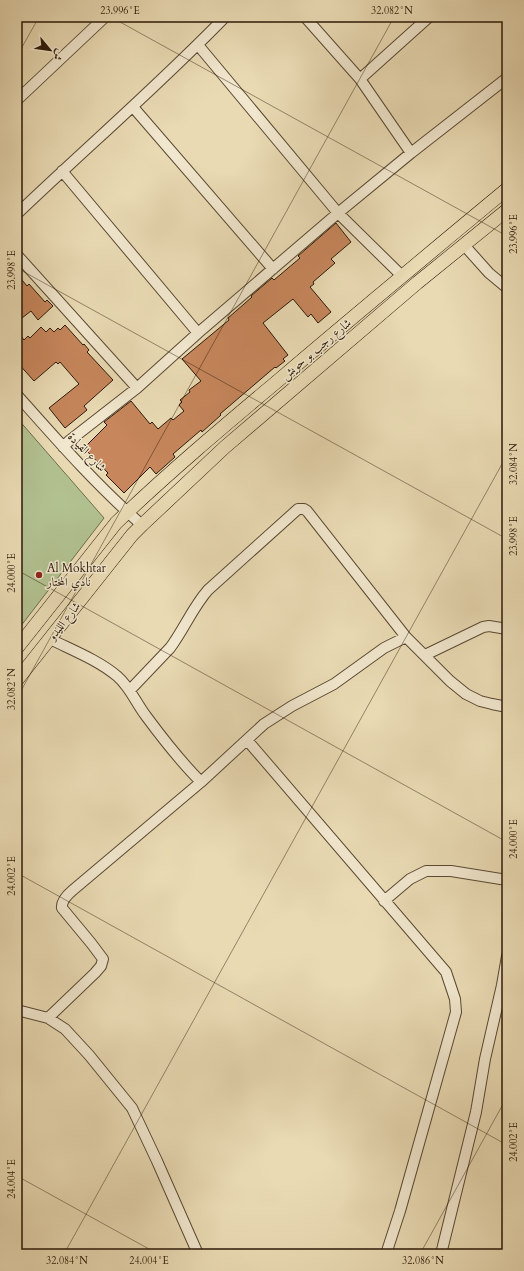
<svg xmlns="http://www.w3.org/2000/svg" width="524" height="1271" viewBox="0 0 524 1271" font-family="Cardo,Amiri,serif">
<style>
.green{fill:#b2c190;stroke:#6e6d4c}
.building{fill:#c7865c;stroke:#2b1907}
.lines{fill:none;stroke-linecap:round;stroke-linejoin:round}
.minor-casing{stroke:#5a4932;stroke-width:12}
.major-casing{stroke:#2b1907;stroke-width:14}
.minor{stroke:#f1e7ce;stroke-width:10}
.major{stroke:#e9dab3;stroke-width:13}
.ticks{fill:none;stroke:#2b1907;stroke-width:1;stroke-opacity:0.45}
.poi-dot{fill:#8f2418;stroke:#f1e7ce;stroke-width:1.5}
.labels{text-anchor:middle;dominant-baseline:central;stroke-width:3;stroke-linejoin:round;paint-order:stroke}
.street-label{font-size:12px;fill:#2b1907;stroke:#f1e7ce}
.poi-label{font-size:12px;fill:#2b1907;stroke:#f1e7ce;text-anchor:start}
.neatline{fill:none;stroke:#2b1907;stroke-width:1.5}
.ticks-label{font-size:10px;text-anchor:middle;fill:#2b1907}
</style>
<rect width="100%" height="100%" fill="#e9dab3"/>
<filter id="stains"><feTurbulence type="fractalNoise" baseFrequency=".005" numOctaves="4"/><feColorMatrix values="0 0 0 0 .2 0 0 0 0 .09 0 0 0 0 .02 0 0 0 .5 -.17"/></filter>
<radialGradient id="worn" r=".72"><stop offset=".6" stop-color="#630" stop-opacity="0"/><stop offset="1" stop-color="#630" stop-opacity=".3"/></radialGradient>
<path class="green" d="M17,418l87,100 -87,113z"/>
<path class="building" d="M336,223l15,19 -20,17 4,4 -22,19 1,2 -4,3 21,25 -13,11 -7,-9 -3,3 -15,-18 -30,24 25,32 -5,4 2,2 -9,7 -1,-1 -55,47 1,1 -19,17 -1,-2 -28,24 2,3 -19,17 -6,-7 -26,26 -18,-18 2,-2 -24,-25 23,-23 -3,-3 27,-21 19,23 2,-2 6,7 13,-11 2,2 11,-9 -5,-6 3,-3 -2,-2 10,-8 -1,-2 12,-9 -19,-22 47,-39 -1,-2 24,-21 -1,-1 21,-18 2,2 26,-22 -2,-2z
M17,274l10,12 2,-2 16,18 2,-2 6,6 -15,14 -7,-9 -9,7 -5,-6z
M65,325l18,20 1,-1 5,6 -2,2 26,28 -29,26 3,4 -22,18 -16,-20 30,-24 -19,-22 -2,2 -2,-2 -22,19 -17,-19v-31l7,9 4,-4 2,2 11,-11 5,5 4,-4 4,4 4,-4 2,2z"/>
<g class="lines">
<g class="minor-casing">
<path id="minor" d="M305,17l55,62 51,74
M198,45l140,168 64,63
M360,79l69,-62
M17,100l88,-83
M133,107l140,162
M62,171l136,162
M17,214c69,-66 141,-128 208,-197
M464,245l25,28 18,15
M17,255l120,133
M17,395c40,45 79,90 125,130
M63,447l6,-6 68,-53 61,-55 140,-120 73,-60 96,-75
M50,639c22,11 48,21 67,37 13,11 19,27 29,40 17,23 35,46 55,66l63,-58 28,-18 42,-22 50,-36 22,-11 44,44 16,13 14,7 12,3 15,3
M425,655l58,-28 6,-1 18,3
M130,690l40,-42c14,-19 23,-41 38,-58l90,-81h6l3,2 99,126
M247,740l199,232 9,27 1,13 -56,199 -14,43
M384,901l26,-22 16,-8h25l56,9
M17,1010l31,8 17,11 24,26 43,53 25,53 41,93
M48,1018l47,-45 6,-7 2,-7 -12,-16 -29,-35c-1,-7 5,-13 11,-18l128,-108
M441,1254l35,-142 9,-53 17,-74 5,-29
M507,1254v-1"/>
</g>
<g class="major-casing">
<path id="major" d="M17,648l99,-125c52,-50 108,-97 164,-144 75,-64 151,-127 227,-190
M17,680l115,-145 10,-10 83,-78 192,-164 90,-73"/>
</g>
<use href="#minor" class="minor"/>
<use href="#major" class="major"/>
</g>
<path class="ticks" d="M111,17l396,219M17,56l22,-39M17,268l490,271M17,570l490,272M17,698l377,-681M17,873l490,272M17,1176l141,78M64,1254l443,-799M420,1254l87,-157"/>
<circle class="poi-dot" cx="39" cy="575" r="4"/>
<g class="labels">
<g class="street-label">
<text transform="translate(316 349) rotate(-40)">شارع رجب بو حويش</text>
<text transform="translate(87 452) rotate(46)">شارع القيادة</text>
<text transform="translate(64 621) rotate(-52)">شارع الليدو</text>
</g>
<g class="poi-label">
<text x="47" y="568">Al Mokhtar<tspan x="47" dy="14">نادي المختار</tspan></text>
</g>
</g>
<rect width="524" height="1271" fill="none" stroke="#e9dab3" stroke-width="44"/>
<g transform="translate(50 50) rotate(119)" stroke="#f1e7ce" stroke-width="3" paint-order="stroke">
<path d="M0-3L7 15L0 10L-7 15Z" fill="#2b1907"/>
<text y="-6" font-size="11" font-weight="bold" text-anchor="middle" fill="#2b1907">ش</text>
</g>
<rect x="22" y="22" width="480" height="1227" class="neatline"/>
<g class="ticks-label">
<text x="120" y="14">23.996°E</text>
<text x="392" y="14">32.082°N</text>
<text transform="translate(513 234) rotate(-90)" y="4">23.996°E</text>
<text transform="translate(11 270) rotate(-90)" y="4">23.998°E</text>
<text transform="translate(513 464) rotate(-90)" y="4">32.084°N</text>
<text transform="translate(513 536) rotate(-90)" y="4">23.998°E</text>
<text transform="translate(11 573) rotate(-90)" y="4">24.000°E</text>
<text transform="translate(11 689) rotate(-90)" y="4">32.082°N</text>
<text transform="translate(513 839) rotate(-90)" y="4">24.000°E</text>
<text transform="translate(11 876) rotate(-90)" y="4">24.002°E</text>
<text transform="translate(513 1142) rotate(-90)" y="4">24.002°E</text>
<text transform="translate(11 1179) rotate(-90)" y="4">24.004°E</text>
<text x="67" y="1264">32.084°N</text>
<text x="149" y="1264">24.004°E</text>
<text x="423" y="1264">32.086°N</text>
</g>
<rect width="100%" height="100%" filter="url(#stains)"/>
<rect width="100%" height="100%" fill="url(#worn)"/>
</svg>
